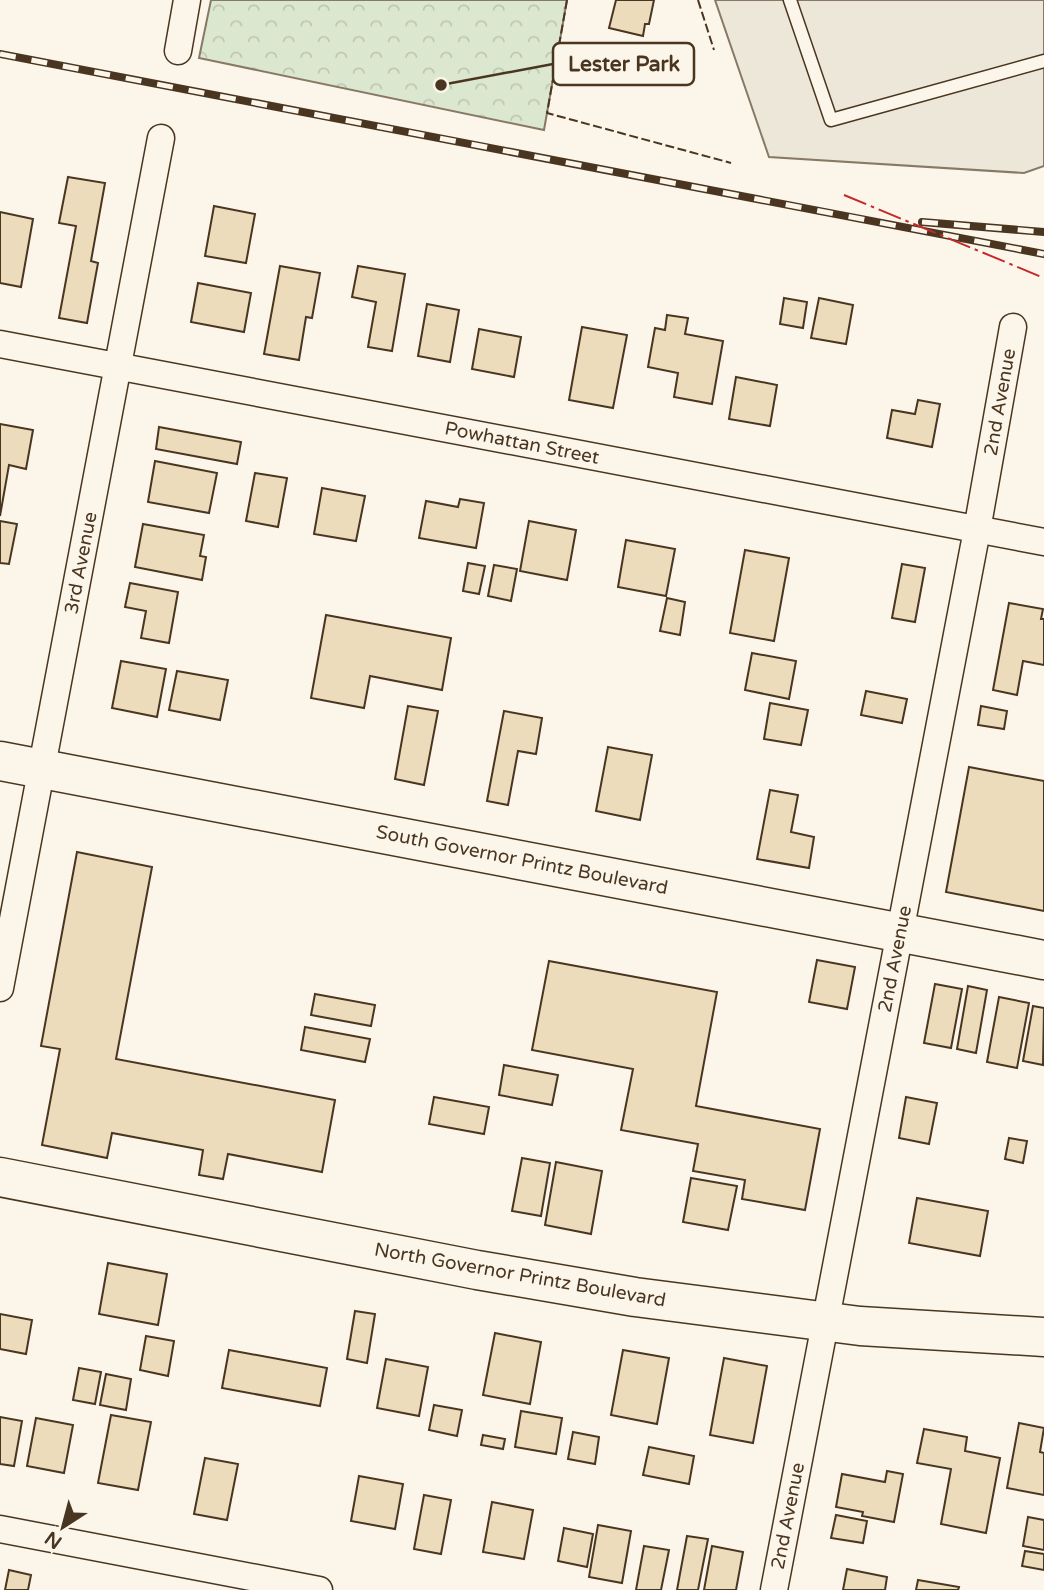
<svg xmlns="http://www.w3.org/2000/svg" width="1044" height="1590" viewBox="0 0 1044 1590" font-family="'Varela Round',sans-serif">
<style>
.forest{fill:url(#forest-crowns);stroke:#887966;stroke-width:2}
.parking{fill:#ede7d9;stroke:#887966;stroke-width:2}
.building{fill:#ecdcbc;stroke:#4a3520;stroke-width:2}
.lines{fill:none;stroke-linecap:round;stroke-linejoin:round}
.service-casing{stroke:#4a3520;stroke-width:15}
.minor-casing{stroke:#4a3520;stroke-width:29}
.primary-casing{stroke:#4a3520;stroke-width:41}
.service{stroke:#fbf6e9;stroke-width:12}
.minor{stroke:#fbf6e9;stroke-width:26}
.primary{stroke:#fbf6e9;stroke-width:38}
.rail-casing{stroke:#4a3520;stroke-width:8}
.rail{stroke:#fbf6e9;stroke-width:5;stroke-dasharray:16;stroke-linecap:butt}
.fence{stroke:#4a3520;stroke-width:2;stroke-dasharray:9 3.5;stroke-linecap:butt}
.power{stroke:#c62828;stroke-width:2;stroke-dasharray:24 5 3.5 5;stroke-linecap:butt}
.labels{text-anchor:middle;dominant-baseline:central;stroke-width:5;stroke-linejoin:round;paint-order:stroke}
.street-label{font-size:19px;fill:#4a3520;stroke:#fbf6e9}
.leader{fill:none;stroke:#4a3520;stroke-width:2.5}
.callout-dot{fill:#4a3520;stroke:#fbf6e9;stroke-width:2.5}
.callout{fill:#fbf6e9;stroke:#4a3520;stroke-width:2.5}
.callout-label{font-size:21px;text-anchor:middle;font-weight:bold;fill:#4a3520}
</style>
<defs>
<pattern id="forest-crowns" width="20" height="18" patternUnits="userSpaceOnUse" patternTransform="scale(1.75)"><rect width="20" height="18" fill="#dce7d0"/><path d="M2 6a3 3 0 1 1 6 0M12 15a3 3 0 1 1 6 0" fill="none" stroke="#bec7b2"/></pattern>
</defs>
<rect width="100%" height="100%" fill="#fbf6e9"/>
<path class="forest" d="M211,0h356l-23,130 -345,-72z"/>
<path class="parking" d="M715,0h329v166l-20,7 -255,-16z"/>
<path class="building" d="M616,0h38l-5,24h-4l-2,12 -34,-8z
M68,177l37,6 -14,78 7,2 -11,60 -28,-5 17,-92 -17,-3z
M214,206l41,8 -9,49 -41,-7z
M0,212l33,7 -12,68 -21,-4z
M280,266l40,7 -8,45 -6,-1 -7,43 -35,-6z
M358,266l47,8 -13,77 -24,-4 8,-45 -24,-5z
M198,283l53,10 -7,39 -53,-10z
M784,298l23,4 -4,26 -23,-4z
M819,298l34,7 -7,39 -35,-6z
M427,304l32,6 -9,52 -32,-6z
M667,315l21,3 -3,16 38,7 -11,63 -38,-7 4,-24 -30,-6 7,-39 10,2z
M582,327l45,8 -14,73 -44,-8z
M479,329l42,8 -7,40 -42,-8z
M736,377l41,8 -7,41 -41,-7z
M918,400l22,4 -8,43 -45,-9 5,-28 23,4z
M0,424l33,6 -7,39 -17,-4 -9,51z
M159,427l82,15 -4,22 -81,-15z
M155,461l62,12 -8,40 -61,-11z
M255,473l32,5 -9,49 -32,-6z
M322,488l43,8 -9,45 -42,-7z
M460,499l24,4 -8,45 -57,-10 7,-37 32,6z
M0,521l17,3 -8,40 -9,-1z
M529,521l47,9 -9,50 -47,-9z
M143,524l61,11 -4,21 6,1 -4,23 -67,-13z
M626,540l49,9 -9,47 -48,-9z
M745,550l44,8 -15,83 -44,-8z
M468,563l17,3 -6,28 -16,-3z
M902,564l23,4 -10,54 -23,-4z
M494,565l23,4 -6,32 -23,-5z
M130,583l48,9 -9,51 -28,-5 5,-27 -21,-4z
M667,598l18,4 -5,33 -20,-4z
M1009,603l34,6 -2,10h3v46l-21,-4 -6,34 -24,-5z
M326,615l125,23 -9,52 -72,-14 -6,32 -53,-10z
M752,653l44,8 -7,38 -44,-9z
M121,661l45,8 -9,48 -45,-9z
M177,671l51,9 -8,40 -51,-10z
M866,691l41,8 -5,24 -41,-8z
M770,703l38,7 -7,35 -37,-6z
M408,706l30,5 -14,74 -29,-6z
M981,706l26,5 -3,18 -26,-4z
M504,711l38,7 -6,36 -18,-3 -10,54 -21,-4z
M608,747l44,8 -12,65 -44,-9z
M969,767l75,14v130l-98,-19z
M770,790l28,5 -7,37 23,5 -5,31 -52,-9z
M77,852l75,15 -36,192 219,41 -13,72 -94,-18 -5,25 -24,-4 4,-25 -91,-17 -5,25 -65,-13 18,-96 -19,-3z
M817,960l38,7 -8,42 -38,-7z
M549,961l168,31 -21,114 124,23 -15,81 -63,-11 3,-19 -52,-9 5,-27 -77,-14 12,-61 -101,-19z
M935,984l27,5 -11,59 -27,-5z
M968,986l19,4 -11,63 -19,-4z
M315,994l60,11 -4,21 -60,-11z
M999,997l30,6 -12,65 -30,-6z
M1033,1006l11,2 -1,57 -20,-4z
M305,1027l65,12 -5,23 -64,-12z
M504,1065l54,10 -6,30 -53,-10z
M434,1097l55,10 -5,27 -55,-10z
M906,1097l31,6 -8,41 -30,-6z
M1009,1138l18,3 -4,22 -18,-4z
M522,1158l28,5 -9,53 -29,-5z
M556,1162l46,9 -11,63 -46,-9z
M691,1178l46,8 -9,44 -45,-8z
M917,1198l71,13 -8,45 -71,-13z
M108,1263l59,11 -9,51 -59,-11z
M355,1311l20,3 -8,49 -20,-4z
M0,1314l32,6 -6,34 -26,-5z
M495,1333l46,9 -11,62 -47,-9z
M146,1336l28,5 -6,35 -28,-6z
M229,1350l98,18 -7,38 -98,-18z
M623,1350l46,8 -12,66 -46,-9z
M724,1358l43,8 -14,77 -43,-8z
M386,1359l42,8 -9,49 -42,-8z
M79,1368l22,4 -6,32 -22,-4z
M106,1374l25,5 -5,31 -26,-5z
M434,1405l28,5 -5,26 -28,-6z
M521,1411l41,7 -6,36 -41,-7z
M111,1415l40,7 -13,68 -40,-7z
M0,1417l22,4 -8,45 -14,-2z
M36,1418l37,7 -9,48 -37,-7z
M1019,1423l25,5 -4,24 4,1v42l-37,-7z
M924,1429l43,8 -2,14 35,7 -14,75 -45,-9 10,-55 -34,-6z
M573,1432l26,5 -4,27 -27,-5z
M483,1435l22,4 -2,10 -22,-4z
M649,1447l45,9 -5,28 -46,-9z
M205,1458l33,6 -11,56 -33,-6z
M887,1471l16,3 -9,48 -32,-6 1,-4 -27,-5 6,-33 43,8z
M359,1476l44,8 -8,45 -44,-8z
M424,1495l27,5 -10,54 -27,-5z
M492,1502l41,8 -9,49 -41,-7z
M836,1515l31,6 -4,22 -32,-5z
M1028,1517l16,3v30l-21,-4z
M598,1525l33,6 -9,52 -33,-6z
M564,1528l29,6 -6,33 -29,-6z
M687,1536l21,3 -10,51h-21z
M644,1546l25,4 -8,40h-25z
M712,1546l31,6 -7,38h-32z
M1025,1551l19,3v16l-22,-4z
M847,1569l40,8 -2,13h-42z
M9,1570l22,5 -3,15h-23z
M918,1580l41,7 -1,3h-42z"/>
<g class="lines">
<g class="service-casing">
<path id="service" d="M790,0l41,120 213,-59"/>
</g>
<g class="minor-casing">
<path id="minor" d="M178,51l9,-51
M0,344l1044,198
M0,988l161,-850
M0,1529l319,61
M774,1590l203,-1060 36,-203"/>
</g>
<g class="primary-casing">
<path id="primary" d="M0,761l1044,199
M0,1177l477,93 158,27 225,29 184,11"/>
</g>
<use href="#service" class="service"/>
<use href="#minor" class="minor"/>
<use href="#primary" class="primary"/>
<g class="rail-casing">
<path id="rail" d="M0,54l1044,200
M922,222l122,10"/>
</g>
<use href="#rail" class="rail"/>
<path class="fence" d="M567,0l-20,113 184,50
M698,0l16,50"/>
<path class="power" d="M844,195l200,83"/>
</g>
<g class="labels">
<g class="street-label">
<text transform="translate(1000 402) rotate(-80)">2nd Avenue</text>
<text transform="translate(522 443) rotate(11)">Powhattan Street</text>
<text transform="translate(81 563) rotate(-79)">3rd Avenue</text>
<text transform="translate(522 860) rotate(11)">South Governor Printz Boulevard</text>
<text transform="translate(895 959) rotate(-79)">2nd Avenue</text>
<text transform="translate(520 1275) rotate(10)">North Governor Printz Boulevard</text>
<text transform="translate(788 1516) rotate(-79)">2nd Avenue</text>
</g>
</g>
<path class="leader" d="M441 85L553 64"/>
<circle class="callout-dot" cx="441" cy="85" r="7"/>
<rect class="callout" x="553" y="43" width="141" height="42" rx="7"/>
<g class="callout-label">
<text x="624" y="71">Lester Park</text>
</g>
<g transform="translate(63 1527) rotate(216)" stroke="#fbf6e9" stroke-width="5" paint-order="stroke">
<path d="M0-5L12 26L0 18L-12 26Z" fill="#4a3520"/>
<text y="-10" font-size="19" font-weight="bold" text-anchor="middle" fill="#4a3520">N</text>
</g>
</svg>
